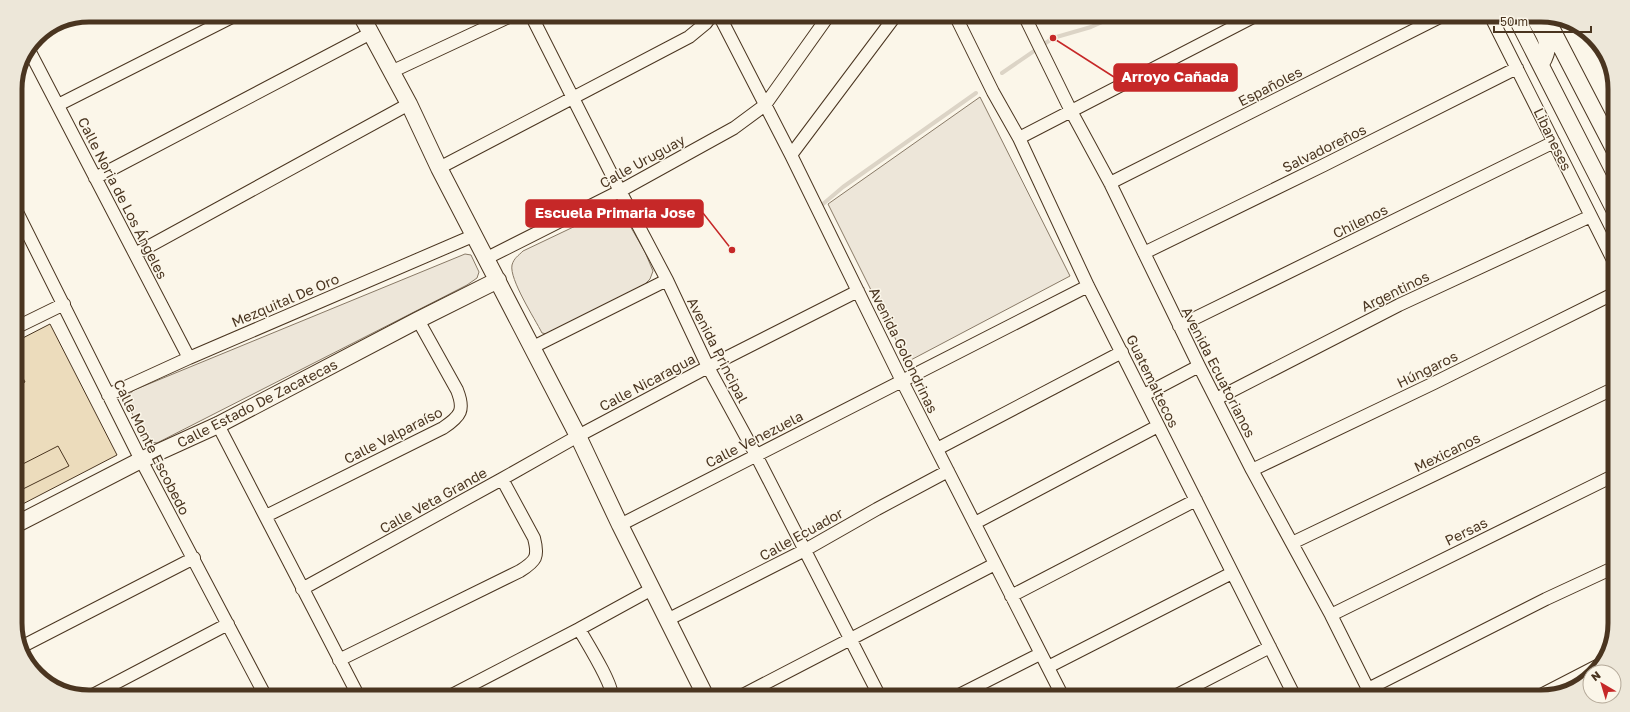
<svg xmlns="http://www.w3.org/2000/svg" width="1630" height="712" viewBox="0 0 1630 712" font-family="'Golos Text',sans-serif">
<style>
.green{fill:#ede6d9;stroke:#887966}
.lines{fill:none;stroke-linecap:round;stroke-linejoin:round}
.stream{stroke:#dcd4c6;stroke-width:4}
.building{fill:#ecdcbc;stroke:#4a3520}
.street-casing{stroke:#4a3520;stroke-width:14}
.secondary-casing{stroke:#4a3520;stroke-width:18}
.street{stroke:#fbf6e9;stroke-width:12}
.secondary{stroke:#fbf6e9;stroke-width:16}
.labels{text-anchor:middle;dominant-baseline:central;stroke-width:3;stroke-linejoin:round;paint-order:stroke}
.street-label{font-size:14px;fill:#4a3520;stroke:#fbf6e9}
.rim{fill:none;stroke:#4a3520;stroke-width:5}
.leader{fill:none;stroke:#c62828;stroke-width:1.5}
.callout-dot{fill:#c62828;stroke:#fbf6e9;stroke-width:1.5}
.callout{fill:#c62828;stroke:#c62828;stroke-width:1.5}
.callout-label{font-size:15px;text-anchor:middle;font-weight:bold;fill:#fff}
</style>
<rect width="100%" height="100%" fill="#fbf6e9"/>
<path class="green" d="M980,97l90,179 -163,86 -79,-158z
M607,211l10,1 8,5 20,35 8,19 -3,8 -8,8 -95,47 -5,-1c-7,-14 -33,-54 -30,-68 2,-7 6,-9 11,-14z
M465,254l6,1 8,17 -2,6 -10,7 -310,158 -8,-1 -6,-4 -16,-36 1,-7 6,-5z"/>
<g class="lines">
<path class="stream" d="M1002,73l51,-35 38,-11 27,-12
M823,204l20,-17 133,-94"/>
</g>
<path class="building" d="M50,324l67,131 -102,53v-166z
M15,363l10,19 -10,5z
M58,446l11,20 -54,27v-25z"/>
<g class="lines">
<g class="street-casing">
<path id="street" d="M531,15l89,176 47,89 41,87 48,88 124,242
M719,15l72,140 111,226 161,316
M955,15l38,77 26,46 69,148 207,411
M1024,15l47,96 39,72 89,183 53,104 79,145 41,82
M1490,15l125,249
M30,52l159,306
M393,71l120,-56
M58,105l178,-90
M1019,138l238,-123
M791,155l105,-140
M439,168l250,-131 17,-14 6,-8
M95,178l276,-145
M1110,183l334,-168
M15,208l126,252 125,237
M1144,253l180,-88 193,-97
M135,254l274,-150
M487,258l133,-67 114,-63 31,-23 64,-90
M1179,326l375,-184
M15,328l49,-24
M533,347l134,-67
M108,395l81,-37 286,-123
M1144,395l55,-29
M1216,399l183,-94 192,-89
M218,425l141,272
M937,449l185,-97
M1252,470l182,-87 181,-90
M266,516l177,-88c18,-12 22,-18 14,-38l-39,-70
M975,523l183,-97
M620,525l468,-239
M1292,543l323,-155
M302,589l200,-110 76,-43 130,-69 150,-76
M1011,596l185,-96
M1331,615l284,-140
M667,620l138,-70 72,-41 71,-38
M579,629c8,14 34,55 33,68
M21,647l173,-89
M339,660l181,-89c16,-10 19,-14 14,-33l-32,-59
M1048,667l184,-94
M1368,689l178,-90 69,-32
M89,697l139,-73
M448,697l131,-68 73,-40
M739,697l256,-133
M955,697l85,-43
M1173,697l97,-50
M1537,697l60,-31"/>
</g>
<g class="secondary-casing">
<path id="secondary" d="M361,15l48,89 30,64 139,268 42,89 86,172
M1515,15l100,196
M1533,15c11,21 21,27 8,49
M1545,16l70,135
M15,525l126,-65 77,-35 200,-105 80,-40"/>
</g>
<use href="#street" class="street"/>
<use href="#secondary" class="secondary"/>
</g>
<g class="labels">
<g class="street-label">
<text transform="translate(1270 86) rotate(-27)">Españoles</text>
<text transform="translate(1553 139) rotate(64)">Libaneses</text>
<text transform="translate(1324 148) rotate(-26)">Salvadoreños</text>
<text transform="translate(642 161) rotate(-29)">Calle Uruguay</text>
<text transform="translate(123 198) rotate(63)">Calle Noria de Los Ángeles</text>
<text transform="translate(1360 221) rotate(-26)">Chilenos</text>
<text transform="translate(1395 291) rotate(-26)">Argentinos</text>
<text transform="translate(285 300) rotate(-23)">Mezquital De Oro</text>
<text transform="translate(718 350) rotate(63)">Avenida Principal</text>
<text transform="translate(904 350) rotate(64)">Avenida Golondrinas</text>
<text transform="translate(1427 369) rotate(-26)">Húngaros</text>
<text transform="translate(1219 372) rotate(63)">Avenida Ecuatorianos</text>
<text transform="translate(1153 381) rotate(64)">Guatemaltecos</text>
<text transform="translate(647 382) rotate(-28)">Calle Nicaragua</text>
<text transform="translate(257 403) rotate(-27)">Calle Estado De Zacatecas</text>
<text transform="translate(393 435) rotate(-27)">Calle Valparaíso</text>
<text transform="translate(754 439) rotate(-27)">Calle Venezuela</text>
<text transform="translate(152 447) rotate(63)">Calle Monte Escobedo</text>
<text transform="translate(1447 452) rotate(-26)">Mexicanos</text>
<text transform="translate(433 500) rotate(-29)">Calle Veta Grande</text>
<text transform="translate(1466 531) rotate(-26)">Persas</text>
<text transform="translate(801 534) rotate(-29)">Calle Ecuador</text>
</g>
</g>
<path d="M0 0H1630V712H0ZM89 22H1541A67 67 0 0 1 1608 89V623A67 67 0 0 1 1541 690H89A67 67 0 0 1 22 623V89A67 67 0 0 1 89 22Z" fill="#ede7d9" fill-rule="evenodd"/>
<path class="rim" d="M89 22H1541A67 67 0 0 1 1608 89V623A67 67 0 0 1 1541 690H89A67 67 0 0 1 22 623V89A67 67 0 0 1 89 22Z"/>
<path class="leader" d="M1053 38L1114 77M732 250L703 213"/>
<g class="callout-dot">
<circle cx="1053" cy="38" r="4"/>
<circle cx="732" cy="250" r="4"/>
</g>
<g class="callout">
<rect x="1114" y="64" width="123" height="27" rx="4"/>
<rect x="526" y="200" width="177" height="27" rx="4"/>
</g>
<g class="callout-label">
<text x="1175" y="82">Arroyo Cañada</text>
<text x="615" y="218">Escuela Primaria Jose</text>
</g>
<g transform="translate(1602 684) rotate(322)"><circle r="19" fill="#fbf6e9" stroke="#b4a999"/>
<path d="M0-3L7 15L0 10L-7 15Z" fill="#c62828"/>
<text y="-6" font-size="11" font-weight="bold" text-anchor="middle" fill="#4a3520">N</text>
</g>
<path d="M1494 26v6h97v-6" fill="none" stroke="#4a3520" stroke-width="2"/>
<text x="1500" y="26" font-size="12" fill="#4a3520" stroke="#fbf6e9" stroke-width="3" paint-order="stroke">50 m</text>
</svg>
